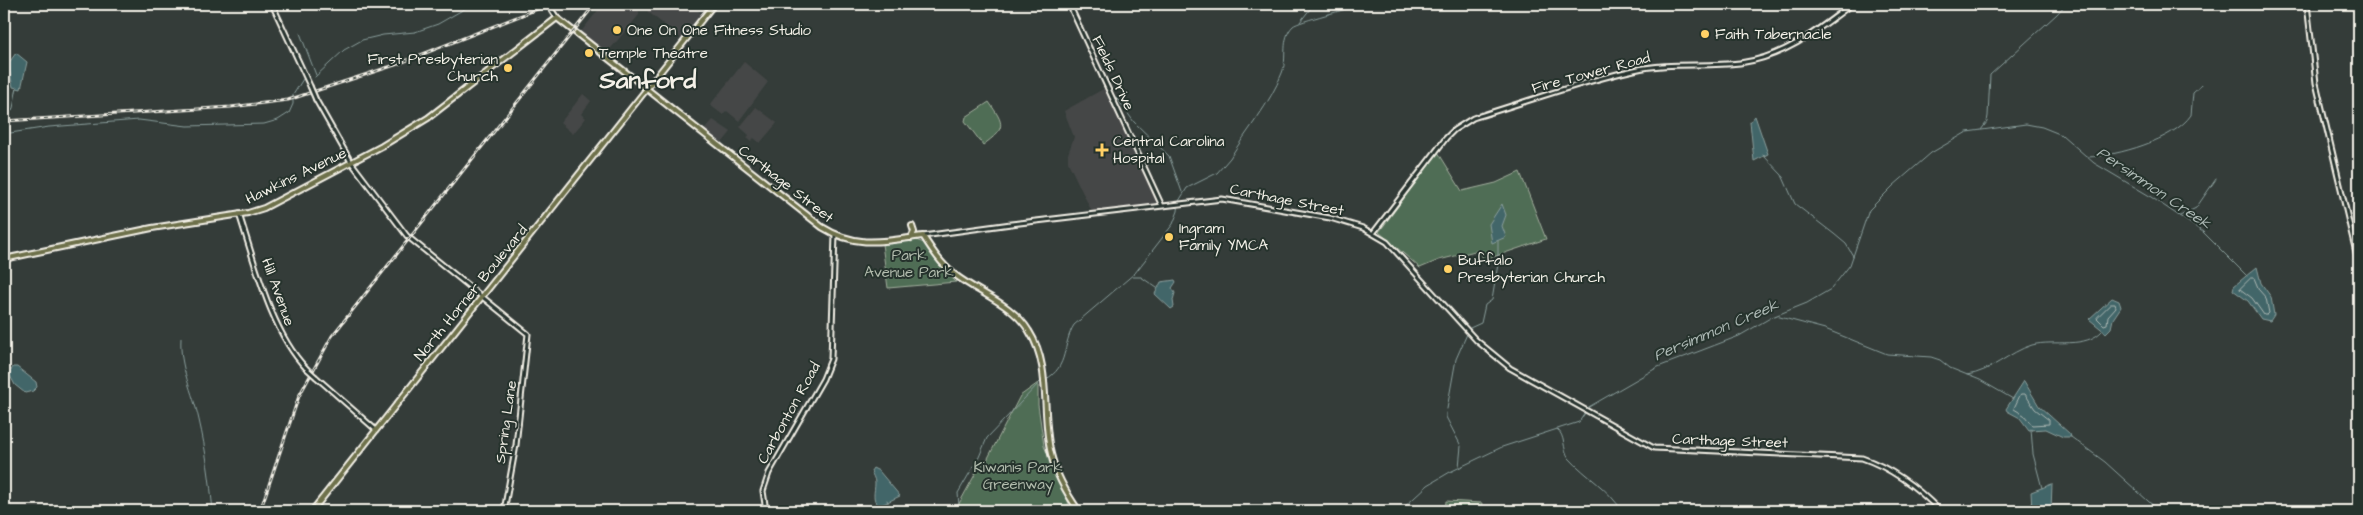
<svg xmlns="http://www.w3.org/2000/svg" width="2363" height="515" viewBox="0 0 2363 515" font-family="'Architects Daughter',sans-serif">
<style>
.built{fill:#454747}
.green{fill:#506d55;stroke:#a2af9e}
.water{fill:#436669;stroke:#8a9e9c}
.lines{fill:none;stroke-linecap:round;stroke-linejoin:round}
.shore{stroke:#adb9b5;stroke-width:1}
.stream{stroke:#8a9e9c;stroke-width:1}
.secondary-casing{stroke:#f4f1e8;stroke-width:7}
.primary-casing{stroke:#f4f1e8;stroke-width:8}
.secondary{stroke:#26332d;stroke-width:3}
.primary{stroke:#6e714b;stroke-width:4}
.rail-casing{stroke:#f4f1e8;stroke-width:3}
.rail{stroke:#26332d;stroke-width:1;stroke-dasharray:4;stroke-linecap:butt}
.secondary-bridge-casing{stroke:#f4f1e8;stroke-width:7;stroke-linecap:butt}
.secondary-bridge{stroke:#26332d;stroke-width:3}
.poi-dot{fill:#ffd166;stroke:#26332d;stroke-width:2}
.labels{text-anchor:middle;dominant-baseline:central;stroke-width:4;stroke-linejoin:round;paint-order:stroke}
.poi-label{font-size:15px;fill:#f4f1e8;stroke:#26332d;text-anchor:start}
.street-label{font-size:15px;fill:#f4f1e8;stroke:#26332d}
.park-label{font-size:15px;fill:#b2bcad;stroke:#26332d}
.water-label{font-size:16px;font-style:italic;fill:#adb9b5;stroke:#26332d}
.town-label{font-size:25px;font-weight:bold;fill:#f4f1e8;stroke:#26332d}
</style>
<rect width="100%" height="100%" fill="#343c39"/>
<filter id="ink" filterUnits="userSpaceOnUse"><feTurbulence type="fractalNoise" baseFrequency=".02" numOctaves="2"/><feDisplacementMap in="SourceGraphic" scale="10" xChannelSelector="R" yChannelSelector="G"/><feConvolveMatrix kernelMatrix="1 2 1 2 8 2 1 2 1" color-interpolation-filters="sRGB"/></filter>
<g filter="url(#ink)">
<path class="built" d="M603,4h27l9,7v4l-33,39 -26,-21z
M654,4h36l12,10 -20,25 -35,-28z
M744,62l24,20 -29,39 -12,-10 -4,4 -13,-10z
M1105,88l47,97 5,14 -2,4 -63,9 -24,-50v-8l6,-17 -10,-26z
M583,94l8,7 -10,13 5,4 -13,16 -13,-11z
M756,107l21,16 -17,20 -6,-5 -3,3 -4,-3 2,-3 -9,-8z
M713,120l18,12 -9,11 -18,-13z"/>
<path class="green" d="M989,102c16,23 17,26 -6,43l-18,-24 1,-4z
M1438,152l24,39 34,-8 24,-11 26,67 -62,21 -5,-10 -40,10 -19,8 -41,-36z
M916,240l8,3 15,22 17,17 -68,6 -6,-44z
M1038,383v22l6,41 25,58 -9,7h-105l23,-42 9,-9 33,-64z
M1446,501l36,2 -1,8h-36z"/>
<path class="water" d="M16,53l11,9 -6,27 -8,-2 -5,-23z
M1755,116l13,38 -14,7 -4,-39z
M1502,204l4,11 -4,11 4,11 -14,6 -3,-19z
M2257,267l4,16 10,14 3,18 -4,6 -9,-2 -13,-18 -15,-11 1,-4z
M1175,280l1,2 -4,6 3,5 -2,7 1,7 -3,2 -16,-15 6,-12z
M2112,298l7,3 2,6 -8,12 -2,9 -5,5 -17,-14z
M13,367h4l19,15 1,5 -4,4 -8,2 -10,-8 -6,-11z
M2024,381l15,25 31,28 1,3h-8l-17,-8 -17,1 -9,-12 -13,-7 -1,-2z
M873,468l6,3 21,25 -21,10c-8,-7 -4,-14 -4,-23 0,-5 -3,-8 -4,-12z
M2052,484l-1,27h-19l-1,-19z"/>
<g class="lines">
<path class="shore" d="M2251,278h3l5,12 7,8 3,15 -2,2h-3l-12,-17 -12,-9z
M2111,304h4l1,3 -8,9 -1,8 -3,1 -7,-7z
M2021,394h4l10,15 14,11v4l-17,1 -8,-10 -10,-6z"/>
<path class="stream" d="M1300,22l14,-18
M300,33l16,42
M315,77l29,-27 18,-10 21,-5 32,-3 23,-8 35,-20
M1116,97l18,25 35,34 13,36
M7,118l6,-10 4,-21
M1981,130l6,-8 1,-6 2,-41 67,-61 9,-10
M4,134l45,-7 90,-7 48,6 77,-2 14,-4 11,-7 4,-9v-9l10,-16
M1763,155l19,20 13,29 39,30 12,10 7,12
M2088,157c29,-1 86,-17 103,-42l2,-22 9,-8
M2180,216l16,-8 20,-29
M1133,277h8l16,11
M1776,316l49,13 62,25 44,3 9,3 10,8 30,12 33,19
M1470,328l11,-5 4,-18 7,-5 6,-36v-23
M181,338c-2,29 12,54 18,82 7,30 11,61 14,91
M4,367l7,3
M1967,375c24,-3 42,-23 65,-30 22,-6 54,5 71,-15
M1046,379c23,-12 16,-35 28,-54l61,-52 38,-49 5,-13 1,-10 8,-13 30,-15 13,-15c17,-28 40,-54 52,-85 6,-15 -2,-34 11,-47 6,-5 57,-17 69,-22
M1587,408l71,-41 81,-31 33,-19 35,-14 24,-14 19,-24 19,-55 24,-24 38,-33 36,-21 59,-8 16,3 20,8 32,28 54,32 55,37 44,44
M1447,409l9,-50 11,-25
M1446,413v4l15,29 -2,21
M1557,429c9,7 5,20 12,29 17,19 40,31 53,53
M2031,429l2,25 9,34
M2071,437l34,25 53,48
M887,500l4,11
M956,511l3,-5 -1,-13 21,-36 8,-19 53,-56
M1400,511l28,-26 22,-13 52,-25 77,-25 6,-9
M1818,511h7"/>
<g class="secondary-casing">
<path id="secondary" d="M272,4l38,82
M548,4l9,14
M1069,4l93,202
M2307,4l9,79 43,182
M316,100l35,62 56,74 121,98 -12,111 -12,66
M239,214c16,49 32,118 67,154
M1374,232l72,-94 8,-8 19,-12c54,-16 106,-36 161,-48 34,-8 70,-3 106,-7 45,-6 78,-33 112,-59
M923,236l88,-12 211,-25 108,19 33,10 24,14 89,98 34,28 144,80 208,10c29,10 57,31 78,53
M316,377l60,53
M766,511l-3,-20 6,-18 54,-94 8,-20 4,-124"/>
</g>
<g class="primary-casing">
<path id="primary" d="M911,238l3,-6 -2,-6
M4,259l148,-31 96,-15 16,-5 118,-62 46,-28 129,-100 265,209c35,22 63,14 101,9 9,14 18,28 31,38 25,20 58,29 75,57 23,36 12,83 22,123 5,21 16,40 28,57
M312,511l402,-507"/>
</g>
<use href="#secondary" class="secondary"/>
<use href="#primary" class="primary"/>
<g class="rail-casing">
<path id="rail" d="M4,121l227,-14 57,-7 107,-35 155,-61
M260,511l39,-115 33,-60 263,-332"/>
</g>
<use href="#rail" class="rail"/>
<g class="secondary-bridge-casing">
<path id="secondary-bridge" d="M310,86l6,14
M306,368l10,9"/>
</g>
<use href="#secondary-bridge" class="secondary-bridge"/>
</g>
</g>
<g class="poi-dot">
<circle cx="617" cy="30" r="5"/>
<circle cx="1705" cy="34" r="5"/>
<circle cx="589" cy="53" r="5"/>
<circle cx="508" cy="68" r="5"/>
<path d="M1099.5 142.5h5v5h5v5h-5v5h-5v-5h-5v-5h5z"/>
<circle cx="1169" cy="237" r="5"/>
<circle cx="1448" cy="269" r="5"/>
</g>
<g class="labels">
<g class="poi-label">
<text x="627" y="30">One On One Fitness Studio</text>
<text x="1715" y="34">Faith Tabernacle</text>
<text x="599" y="53">Temple Theatre</text>
<text x="498" y="59" text-anchor="end">First Presbyterian<tspan x="498" dy="17">Church</tspan></text>
<text x="1113" y="141">Central Carolina<tspan x="1113" dy="17">Hospital</tspan></text>
<text x="1179" y="228">Ingram<tspan x="1179" dy="17">Family YMCA</tspan></text>
<text x="1458" y="260">Buffalo<tspan x="1458" dy="17">Presbyterian Church</tspan></text>
</g>
<g class="street-label">
<text transform="translate(1113 73) rotate(65)">Fields Drive</text>
<text transform="translate(1591 73) rotate(-15)">Fire Tower Road</text>
<text transform="translate(296 176) rotate(-26)">Hawkins Avenue</text>
<text transform="translate(786 184) rotate(38)">Carthage Street</text>
<text transform="translate(1287 200) rotate(11)">Carthage Street</text>
<text transform="translate(278 292) rotate(70)">Hill Avenue</text>
<text transform="translate(471 293) rotate(-51)">North Horner Boulevard</text>
<text transform="translate(789 413) rotate(-61)">Carbonton Road</text>
<text transform="translate(506 422) rotate(-82)">Spring Lane</text>
<text transform="translate(1730 441) rotate(2)">Carthage Street</text>
</g>
<g class="park-label">
<text x="909" y="255">Park<tspan x="909" dy="17">Avenue Park</tspan></text>
<text x="1018" y="467">Kiwanis Park<tspan x="1018" dy="17">Greenway</tspan></text>
</g>
<g class="water-label">
<text transform="translate(2154 188) rotate(34)">Persimmon Creek</text>
<text transform="translate(1716 330) rotate(-23)">Persimmon Creek</text>
</g>
<g class="town-label">
<text x="648" y="80">Sanford</text>
</g>
</g>
<rect width="2363" height="515" fill="none" stroke="#26332d" stroke-width="20"/>
<rect x="10" y="10" width="2343" height="495" fill="none" stroke="#f4f1e8" stroke-width="2" filter="url(#ink)"/>
</svg>
